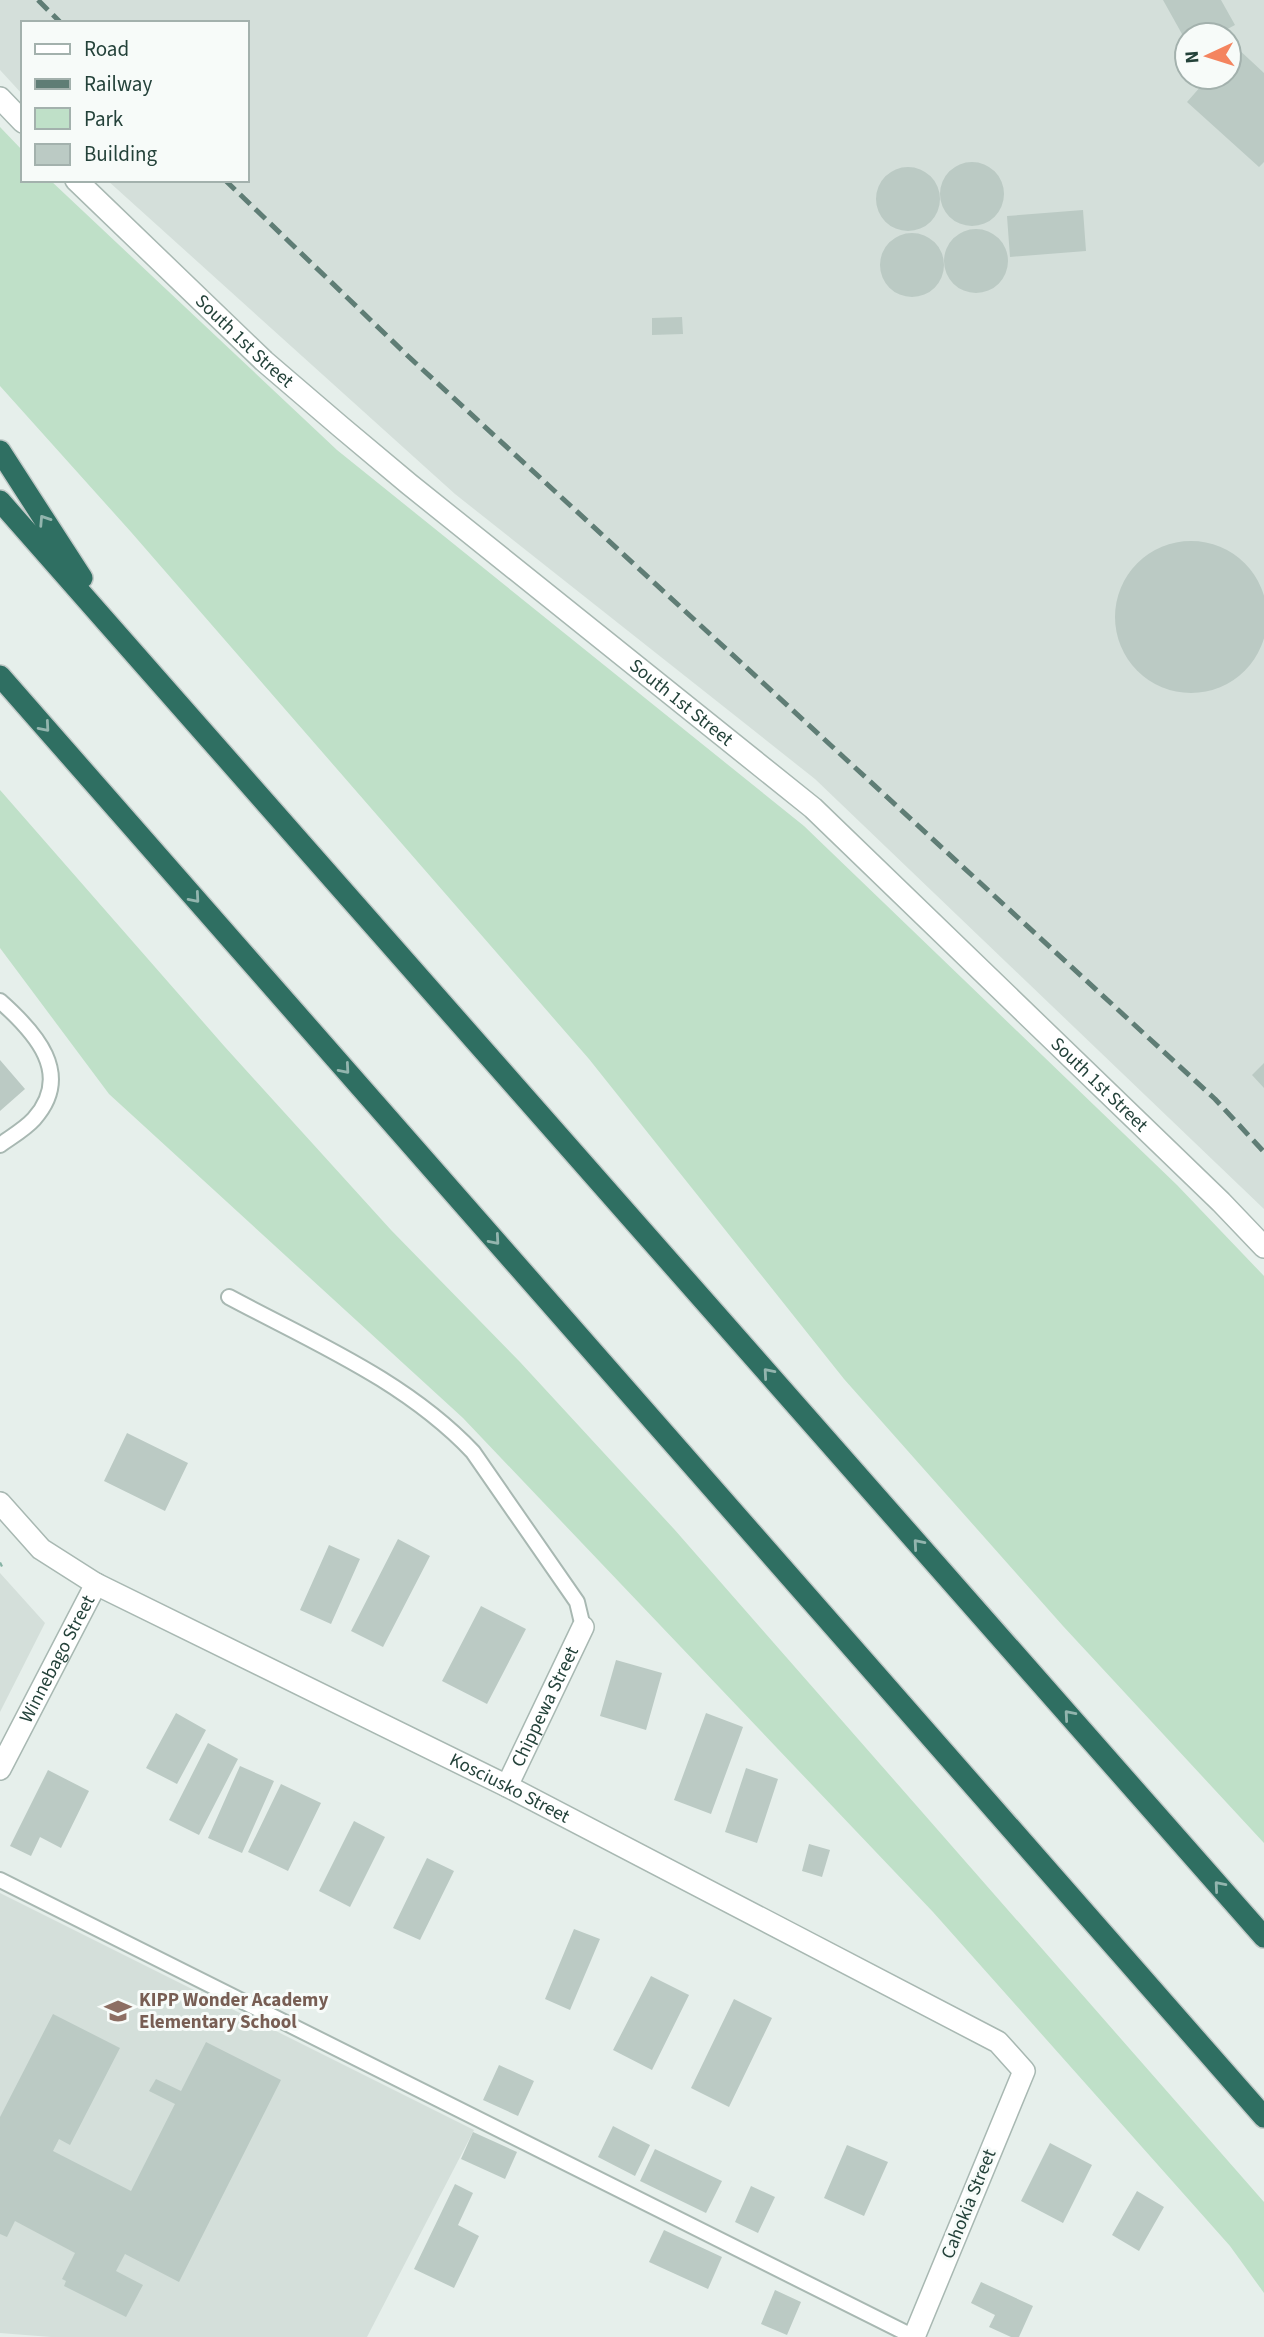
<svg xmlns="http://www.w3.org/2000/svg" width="1264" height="2337" viewBox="0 0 1264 2337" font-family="'Source Sans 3',sans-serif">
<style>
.built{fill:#d4dfda;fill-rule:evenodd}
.green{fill:#bfe0c8}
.building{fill:#bbcac4}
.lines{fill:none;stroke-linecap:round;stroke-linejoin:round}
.service-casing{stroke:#a8b8b2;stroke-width:18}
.minor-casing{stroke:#a8b8b2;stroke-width:24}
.motorway-casing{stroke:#c2cac8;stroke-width:24}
.path{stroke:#86b3a5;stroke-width:4.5;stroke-dasharray:3.5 5;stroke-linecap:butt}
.service{stroke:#fff;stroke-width:14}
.minor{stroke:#fff;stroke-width:21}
.motorway{stroke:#2f6f62;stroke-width:21}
.rail{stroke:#5f7d75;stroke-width:5;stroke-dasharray:14 7;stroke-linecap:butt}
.oneway{stroke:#93b5ae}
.labels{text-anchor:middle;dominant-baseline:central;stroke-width:6;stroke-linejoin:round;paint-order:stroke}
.street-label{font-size:19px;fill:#24423a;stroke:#f7fbf9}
.education-label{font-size:19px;font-weight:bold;fill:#785e54;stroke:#f7fbf9;text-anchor:start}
</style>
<rect width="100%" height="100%" fill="#e6efeb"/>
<path class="built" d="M0,0h1264v1209l-449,-430 -360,-285 -348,-314h140v-157h-224v72l-23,-25zM1187,35h42v42h-42z
M0,1573l45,50 -45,89z
M0,1893l474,237 -107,207h-316l-51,-4z"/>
<path class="green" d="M0,127l23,24v29h27l287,270 467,376 373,359 87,91v567l-201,-217 -219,-247 -255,-320 -458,-527 -131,-146z
M0,790l225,257 166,183 129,132 154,167 590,673v91l-34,-47 -297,-334 -470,-494 -354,-324 -109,-146z"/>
<path class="building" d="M1163,0h58l14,25 -19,10h-29v8z
M1236,47l28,26v89l-5,5 -72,-65 22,-25h20v-22z
M940 194a32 32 0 1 1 64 0a32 32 0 1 1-64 0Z
M876 199a32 32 0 1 1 64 0a32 32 0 1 1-64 0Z
M1083,210l3,41 -76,6 -3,-41z
M944 261a32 32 0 1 1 64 0a32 32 0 1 1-64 0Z
M880 265a32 32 0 1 1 64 0a32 32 0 1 1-64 0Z
M682,317l1,17 -31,1v-17z
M1115 617a76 76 0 1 1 152 0a76 76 0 1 1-152 0Z
M0,1060l25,29 -25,22z
M1264,1063v25l-12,-13z
M127,1433l61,30 -23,48 -61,-30z
M398,1539l32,17 -47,91 -32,-16z
M329,1545l31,14 -29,65 -31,-14z
M481,1606l45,23 -39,75 -45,-23z
M616,1660l46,13 -16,57 -46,-14z
M176,1713l30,17 -29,54 -31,-16z
M706,1713l37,14 -32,87 -37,-14z
M208,1743l30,16 -39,76 -30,-15z
M240,1766l34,15 -32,72 -34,-15z
M746,1768l32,11 -21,64 -32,-11z
M48,1770l41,21 -28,57 -21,-11 -9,19 -21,-10z
M281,1784l40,19 -33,68 -40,-19z
M354,1821l31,16 -35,70 -31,-16z
M809,1844l21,6 -8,27 -20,-6z
M427,1858l27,13 -34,69 -27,-12z
M574,1929l26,10 -30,71 -25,-11z
M651,1976l38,19 -37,75 -39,-20z
M734,1999l38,19 -43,89 -38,-19z
M53,2014l67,34 -50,97 -11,-6 -6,12 78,40 44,-87 -26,-13 7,-12 25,12 25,-49 75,38 -102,202 -54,-28 -9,17 27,14 -17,32 -62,-31 2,-5 -4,-2 13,-26 -60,-32 -8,16 -7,-3v-117z
M499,2065l35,16 -16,35 -35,-16z
M613,2126l37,19 -15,31 -37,-19z
M473,2132l44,20 -12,27 -44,-20z
M1050,2143l42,22 -29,58 -42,-22z
M847,2145l41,17 -24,54 -40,-18z
M655,2149l67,32 -16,32 -66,-32z
M455,2184l18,9 -15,32 21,11 -25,52 -40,-19z
M751,2186l24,11 -17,36 -23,-11z
M1137,2191l27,16 -25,44 -27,-16z
M664,2230l58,27 -14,32 -59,-27z
M981,2282l52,24 -14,31h-8l-22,-10 6,-12 -24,-12z
M775,2290l26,12 -14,33 -26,-11z"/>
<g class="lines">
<g class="service-casing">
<path id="service" d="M0,1001c35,31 74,73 34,118 -9,10 -23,18 -34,26
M229,1297c84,45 177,84 244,155l104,150 6,25
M0,1880l914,457"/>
</g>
<g class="minor-casing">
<g id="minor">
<path d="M0,98l23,24"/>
<path id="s1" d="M76,180l188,181 77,66 68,57 404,324 408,394 43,45"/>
<path id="s2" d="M0,1503l41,46 55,35 411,202 491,256 26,29 -110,266"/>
<path id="s3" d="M0,1769l96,-185"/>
<path id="s4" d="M507,1786l76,-159"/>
</g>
</g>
<g class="motorway-casing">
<path id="motorway" d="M0,451l82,127
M0,501l1264,1436
M0,676l1264,1441"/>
</g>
<path class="path" d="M0,1565l2,-1"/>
<use href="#service" class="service"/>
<use href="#minor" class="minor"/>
<use href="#motorway" class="motorway"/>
<path class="rail" d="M38,0l23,23
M225,180l184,177 806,742 49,53"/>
</g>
<defs><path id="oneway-chevron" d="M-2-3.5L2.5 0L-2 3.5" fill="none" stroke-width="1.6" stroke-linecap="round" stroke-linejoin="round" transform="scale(1.75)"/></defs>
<g class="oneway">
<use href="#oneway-chevron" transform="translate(44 520) rotate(-123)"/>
<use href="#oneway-chevron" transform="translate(45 727) rotate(49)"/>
<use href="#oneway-chevron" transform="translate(195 898) rotate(49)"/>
<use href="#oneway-chevron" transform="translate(345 1069) rotate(49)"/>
<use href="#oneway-chevron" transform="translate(495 1240) rotate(49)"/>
<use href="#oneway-chevron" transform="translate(768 1373) rotate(-131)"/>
<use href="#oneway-chevron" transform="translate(918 1544) rotate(-131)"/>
<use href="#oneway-chevron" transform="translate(1069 1715) rotate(-131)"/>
<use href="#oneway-chevron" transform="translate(1219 1886) rotate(-131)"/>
</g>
<defs>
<g id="school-bare" transform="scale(2.1)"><path d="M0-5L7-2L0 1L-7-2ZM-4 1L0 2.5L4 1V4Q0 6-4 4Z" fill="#8d6e63" stroke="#f7fbf9" stroke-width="2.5" paint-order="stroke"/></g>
</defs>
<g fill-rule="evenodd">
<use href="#school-bare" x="118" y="2011"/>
</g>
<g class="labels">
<g class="street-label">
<text stroke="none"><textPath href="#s1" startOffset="233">South 1st Street</textPath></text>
<text stroke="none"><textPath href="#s1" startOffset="800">South 1st Street</textPath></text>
<text stroke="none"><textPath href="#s1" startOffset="1367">South 1st Street</textPath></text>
<text stroke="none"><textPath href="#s3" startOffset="124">Winnebago Street</textPath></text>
<text stroke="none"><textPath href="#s4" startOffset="88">Chippewa Street</textPath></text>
<text stroke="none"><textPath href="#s2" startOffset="588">Kosciusko Street</textPath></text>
<text transform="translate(969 2204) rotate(-68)">Cahokia Street</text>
</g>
<g class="education-label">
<text x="139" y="2000">KIPP Wonder Academy<tspan x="139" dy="22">Elementary School</tspan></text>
</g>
</g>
<rect x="21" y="21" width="228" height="161" fill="#f7fbf9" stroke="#a3b1ad" stroke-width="2"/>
<rect x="35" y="44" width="35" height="10" fill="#ffffff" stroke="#a3b1ad" stroke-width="2"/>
<text x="84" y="56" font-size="21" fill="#24423a">Road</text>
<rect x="35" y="79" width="35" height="10" fill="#5f7d75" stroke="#a3b1ad" stroke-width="2"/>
<text x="84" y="91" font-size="21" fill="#24423a">Railway</text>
<rect x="35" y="108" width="35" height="21" fill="#bfe0c8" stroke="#a3b1ad" stroke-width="2"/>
<text x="84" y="126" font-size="21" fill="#24423a">Park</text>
<rect x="35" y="144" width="35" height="21" fill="#bbcac4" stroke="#a3b1ad" stroke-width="2"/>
<text x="84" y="161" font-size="21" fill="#24423a">Building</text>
<g transform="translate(1208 56) rotate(266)"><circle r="33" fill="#f7fbf9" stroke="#a3b1ad" stroke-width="2"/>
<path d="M0-5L12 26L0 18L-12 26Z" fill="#f4845f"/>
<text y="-10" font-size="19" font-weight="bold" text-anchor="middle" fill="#24423a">N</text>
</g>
</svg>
